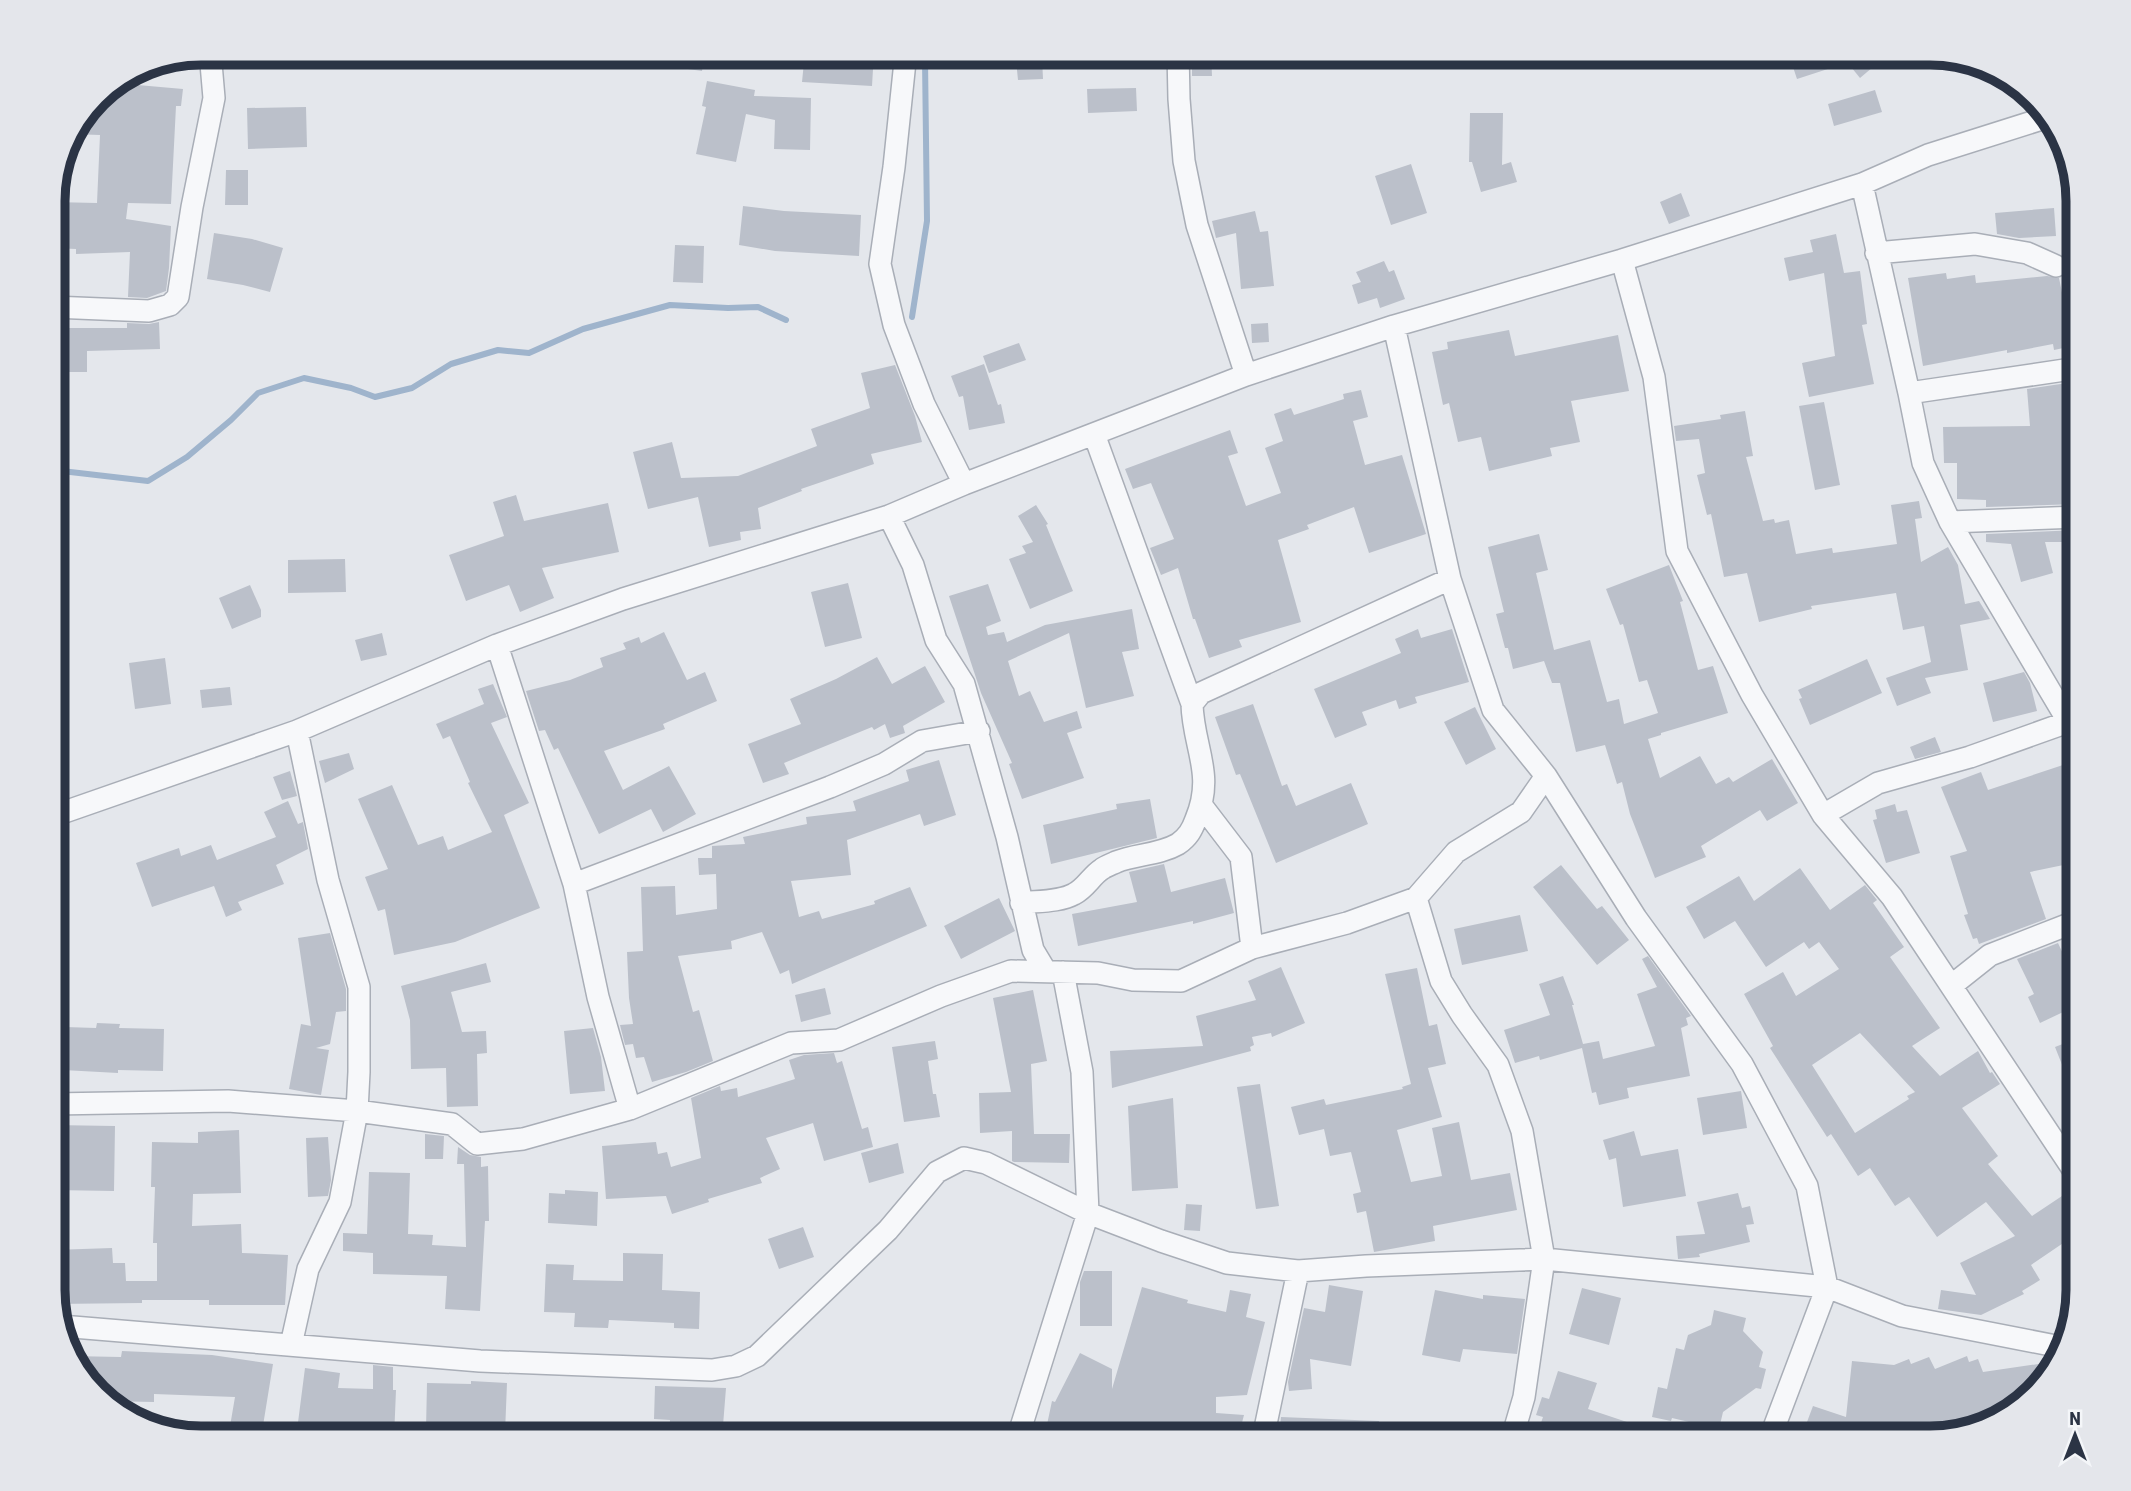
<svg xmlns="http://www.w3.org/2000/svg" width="2131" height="1491" viewBox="0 0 2131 1491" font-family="'Roboto Condensed',sans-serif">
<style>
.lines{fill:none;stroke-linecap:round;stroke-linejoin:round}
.stream{stroke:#9fb4cc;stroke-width:6}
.building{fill:#bbc0ca;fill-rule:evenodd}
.street-casing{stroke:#a9aeb7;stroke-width:24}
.street{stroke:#f7f8fa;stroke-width:21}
.rim{fill:none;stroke:#2b3445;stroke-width:9}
</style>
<rect width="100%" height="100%" fill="#e4e7ec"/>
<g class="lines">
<path class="stream" d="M912,317l15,-96 -2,-162 2,-7
M53,470l95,11 39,-24 44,-37 27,-27 46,-15 47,10 24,9 37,-9 39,-24 47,-14 31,3 54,-24 87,-24 58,3 30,-1 28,13"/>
</g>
<path class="building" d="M684,52h21l-3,19 -21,-3z
M805,52h69l-2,34 -70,-4z
M1192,52h19l1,24h-20z
M1788,52h44l5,14 -40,13z
M1857,52l16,15 -13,11 -13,-16z
M1042,58l1,21 -25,1 -2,-20z
M707,81l48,9 -1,6 57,2 -1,52 -36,-1 1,-29 -29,-6 -10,48 -40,-8 10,-47 -4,-1z
M115,83l68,6 -2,17h-5l-5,98 -43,-1 -2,16 45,7 -2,42 -3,23 -19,7 -19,-1 2,-45 -54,2v-5l-23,-1v-46l44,1 3,-68 -29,-1 25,-38z
M1136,88l1,23 -49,2 -1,-24z
M1875,90l7,22 -48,14 -6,-22z
M306,107l1,40 -59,2 -1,-41z
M1470,113h33l-1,52 9,-3 6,20 -36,10 -9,-30h-3z
M1411,164l16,49 -36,12 -16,-49z
M226,170h22v35h-23z
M1681,193l9,23 -21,8 -9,-22z
M743,206l41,5 77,4 -2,41 -84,-5 -36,-6z
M2054,208l2,28 -37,2 -22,-4 -2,-21z
M1255,211l5,21 8,-1 6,55 -33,3 -5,-56 -20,5 -4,-17z
M214,233l38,6 31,9 -13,44 -27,-7 -36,-6z
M1836,234l8,39 16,-2 7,53 -5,1 12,59 -65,13 -7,-34 33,-7 -11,-83 -35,8 -5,-23 29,-6 -3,-12z
M675,245l29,1 -1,37 -30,-1z
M1384,261l5,11 5,-2 11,29 -25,9 -3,-10 -19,6 -6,-19 9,-3 -5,-10z
M1946,273l1,6 28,-4 1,8 71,-7 12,2 14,68 -19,4 -1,-6 -46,9v-3l-84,16 -15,-88z
M159,322l1,27 -73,2v21h-34v-44h74v-5l22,1z
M1268,323l1,19 -17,1 -1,-19z
M1509,330l6,26 103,-21 11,56 -58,10 9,41 -30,6 2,8 -63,15 -8,-34 -23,5 -9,-39 -6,2 -11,-53 16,-3 -1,-7z
M1019,343l7,17 -37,13 -6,-17z
M984,364l14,41 3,-1 4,19 -36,7 -6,-34 -4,1 -8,-21z
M895,365l20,51 7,26 -51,12 3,10 -73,25 1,2 -44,17 3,21 -21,3 1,8 -32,7 -11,-50 -50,12 -15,-57 39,-10 9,36 57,-2 79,-30 -6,-17 59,-21 -9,-35z
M2074,382v3h4v119l-92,3v-7l-29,-1v-36h-13l-1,-36 87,-1 -3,-37z
M1361,390l7,27 -15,4 12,44 37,-10 24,79 -57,19 -15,-46 -47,18 2,4 -31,11 23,82 -62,18 3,7 -33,11 -14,-39h-2l-15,-51 -17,7 -11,-27 24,-9 -23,-56 -18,6 -8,-20 105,-39 8,23 -10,3 18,50 35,-13 -16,-45 18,-7 -9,-27 17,-6 3,7 50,-16 -1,-5z
M1824,402l16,83 -25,5 -16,-84z
M1745,411l8,45 -7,1 17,64 11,-2 1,4 14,-3 7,34 36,-6 1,5 64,-9 -6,-39 28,-4 3,17 -7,1 6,43 27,-15 10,18 7,39 14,-3 11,18 -30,6 8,45 -43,8 6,15 -34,13 -11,-28 45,-16 -7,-36 -21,4 -7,-37 -85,13 1,3 -53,13 -12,-49 -23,4 -13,-63 -4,1 -10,-40 8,-2 -6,-34 -23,2 -2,-15 47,-7 -1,-4z
M516,495l8,26 84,-18 11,49 -77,16 12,30 -34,14 -11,-27 -43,16 -17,-46 55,-19 -11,-34z
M1036,505l12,19 -2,1 27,66 -43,18 -21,-50 17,-6 -4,-7 11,-4 -15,-26z
M2078,530v12h-33l8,31 -32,9 -10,-38 -25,-2v-8z
M1539,534l9,36 -12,3 18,77 36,-10 17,62 12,-3 5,25 34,-11 -11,-33 -8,2 -16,-58 -3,1 -14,-36 63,-24 14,36 -3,1 18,68 15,-4 15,47 -67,20v2l-13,4 12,39 40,-22 16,28 13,-7 4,5 39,-23 26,44 -31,18 -7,-11 -59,36 5,11 -51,21 -25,-64 -8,-32 -5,2 -12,-39 -29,7 -16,-69h-8l-8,-22 -31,8 -5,-21h-3l-9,-34 8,-2 -16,-65z
M345,559l1,33 -58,1v-33z
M848,583l14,55 -37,9 -14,-55z
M988,584l13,37 -15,6 2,8 16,-3 3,10 38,-17 87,-16 7,40 -17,3 12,44 -48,12 -17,-75 -61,28 11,35 11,-5 14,31 33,-11 5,17 -15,5 17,45 -62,21 -13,-35 3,-1 -31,-70 -32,-97z
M250,585l11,25v7l-29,12 -13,-31z
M1418,629l3,9 31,-9 17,53 -54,15 2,6 -18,6 -3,-9 -34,12 5,13 -32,13 -21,-49 87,-36 -6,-14z
M664,632l23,48 18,-8 12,29 -54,23 2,5 -61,22 19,39 46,-24 27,48 -33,18 -12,-23 -52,25 -41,-86 -4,2 -9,-20 -6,1 -13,-40 44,-11 33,-13 -3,-9 26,-9 -3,-6 16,-6 2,6z
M382,633l5,22 -26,6 -6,-21z
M877,657l15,27 33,-18 20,36 -42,24 2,7 -15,5 -5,-14 -11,6 -2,-3 -88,36 5,11 -26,9 -15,-39 53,-20 -11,-25 46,-20z
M165,658l6,46 -36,5 -6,-46z
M1867,659l15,34 -72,32 -11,-26 3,-1 -4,-8z
M2024,672l6,11 7,28 -44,11 -10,-39z
M493,684l14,33 -16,6 38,80 -25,12 36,93 -85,34 -61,13 -9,-46 -7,2 -13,-34 23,-8 -30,-70 34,-14 26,60 25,-9 5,14 44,-18 -24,-49 2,-1 -20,-46 -7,3 -7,-15 48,-20 -6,-15z
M230,687l2,18 -30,3 -2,-18z
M1253,704l29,82 5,-2 9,22 55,-23 17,41 -92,39 -36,-89 -4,1 -21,-58z
M1475,707l21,42 -30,16 -22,-43z
M1935,737l6,15 -26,7 -5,-12z
M349,753l5,16 -29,14 -6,-22z
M939,760l17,55 -32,11 -4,-12 -73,26 4,35 -60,6 8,36 20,-6 3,8 53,-15 -1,-3 36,-14 17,39 -135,58 -3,-14 -9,4 -18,-42 -31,9 1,8 -54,7 15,56 6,-2 14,51 -27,11 -34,10 -8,-25 -8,1 -3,-14 -8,1 -5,-20 13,-1 -4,-26 -2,-46 16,-1 -2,-64 34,-1 1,29 41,-6 -1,-35 -17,1 -1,-17h14v-12l33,-2 -2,-7 64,-13 -1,-7 50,-6 -3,-10 56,-20 -3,-11z
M2072,762l6,20v80l-48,10 16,47 -67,25 -2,-6 -4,1 -9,-24 4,-1 -18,-58 17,-5 -26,-64 40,-15 7,18z
M290,771l7,25 -15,4 -9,-23z
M1150,799l7,39 -106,26 -8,-39 74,-16 -1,-5z
M288,801l10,23 5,-2 5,27 -32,16 8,19 -46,18 4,8 -16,7 -12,-31 -62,21 -16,-44 43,-15 2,8 30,-11 6,15 59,-23 -12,-25z
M1895,804l2,8 10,-2 13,43 -34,10 -13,-43 4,-1 -2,-9z
M1164,864l7,28 54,-14 9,35 -41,11v-3l-115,25 -6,-32 65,-12 -8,-30z
M1561,865l36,44 5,-3 27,34 -32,25 -64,-78z
M1800,868l30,42 35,-25 12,15 -4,3 31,44 -14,10 50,71 -28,18 28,30 38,-25 12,22 2,-1 8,12 -38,24 36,48 -10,8 44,52 33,-22 13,20v19l-47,32 9,15 -18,11 2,3 -43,21 -43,-6 3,-19 35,5 -16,-32 55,-27 -29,-34 -49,35 -28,-40 -14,9 -25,-38 -12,8 -27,-42 -4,3 -57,-89 3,-2 -29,-52 39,-22 13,24 43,-27 -20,-27 -10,7 -5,-7 -38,25 -31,-46 -31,18 -18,-32 53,-31 15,25zM1860,1033l55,59 -8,4 2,3 -54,34 -43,-68z
M999,898l16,33 -54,28 -17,-33z
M1520,915l8,36 -66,14 -8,-36z
M330,933l16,56v22l-10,1 -6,32 -14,4 13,2 -8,45 -32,-6 12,-65 10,2 -13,-88z
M2058,943l20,43v19l-38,18 -12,-26 6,-3 -17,-35z
M1648,956l43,60 -5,2 2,7 -7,3 9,48 -63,12 2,10 -30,7 -3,-13 -4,1 -10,-45 -42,12 -1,-4 -24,7 -11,-33 46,-15 -11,-31 24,-8 11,29h-2l11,39 16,-3 4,18 52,-13 -18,-52 20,-7 -15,-28z
M486,963l5,19 -40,10 11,40 24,-1 1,22 -10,1 1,52 -31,1 -1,-39 -35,1 -1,-49 -9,-34z
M1281,967l24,56 -33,14 -1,-4 -19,4 2,8 -4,2 1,4 -139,37 -2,-37 93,-5 -7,-30 60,-16 -8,-19z
M1417,968l12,58 8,-2 9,40 -18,4 14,49 -45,13 14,52 31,-6 -10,-48 27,-6 12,58 39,-7 7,37 -84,16 2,15 -61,11 -8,-41 -9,2 -4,-19 8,-2 -10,-40 -21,4 -6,-27 -25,6 -8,-28 33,-8 2,6 77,-16 -1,-2 9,-3 -26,-110z
M825,988l6,26 -30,8 -6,-27z
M1033,990l14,71 -16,3 3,70h36l-1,29 -55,-1 -2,-1v-30l-32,2 -1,-40 32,-1 -18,-94z
M97,1023l23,1 -1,4 45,1 -1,42 -45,-1v3l-55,-3 2,-43 31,1z
M593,1028l8,29 4,34 -35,3 -6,-63z
M2078,1038v67l-23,-58z
M935,1041l3,18 -10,2 5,33h3l4,23 -36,5 -12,-75z
M834,1053l3,10 5,-2 20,68 6,-2 5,20 -49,14 -11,-38 -47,15 14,31 -20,9 2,5 -54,16 1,3 -37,12 -6,-18 -60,3 -4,-53 54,-4 2,12 9,-2 4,15 30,-9 -10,-60 29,-12 1,5 16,-3 1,9 57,-18 -6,-19 15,-5z
M1260,1084l19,122 -23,3 -19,-122z
M1741,1091l6,37 -44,7 -6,-37z
M1173,1098l5,90 -46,3 -4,-85z
M53,1125l62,1 -1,65 -61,-1z
M239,1130l2,63 -48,1 -1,32 49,-2 1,29 46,2 -3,50h-76v-5h-67v3l-88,1 -1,-54 59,-2 1,15h12l1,18h31v-38h-4l2,-56h-4l1,-45 46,1v-11z
M1634,1131l7,25 37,-7 8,47 -63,11 -7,-49 -7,2 -6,-20z
M425,1134l19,2 -1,23h-18z
M328,1137l3,43 -3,16 -20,1 -2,-59z
M898,1143l6,30 -35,10 -8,-30z
M458,1147l12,8 11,2v10l7,-1 1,55h-4l-5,90 -35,-2 2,-33 -74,-2v-21l-30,-2v-18l24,1 2,-62 41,1 -2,61 25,1 -1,10 34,2 -2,-83h-7z
M565,1190l33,2 -1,34 -49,-3 1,-30 16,1z
M1738,1193l4,15 8,-2 4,18 -8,1 4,17 -51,12 1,3 -22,2 -2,-23 29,-2 -8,-32z
M1186,1204l16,1 -2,26 -16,-1z
M803,1227l11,30 -35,12 -11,-30z
M623,1253l40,1 -1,36 38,2 -1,37 -25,-1v-5l-65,-3 -1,8 -34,-1 1,-14 -31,-1 2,-48 28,1 -1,15 50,1z
M1084,1271h28v55h-32v-44z
M1329,1285l34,6 -12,75 -41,-7 2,30 -23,2 -1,-9 16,-74 21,4z
M1142,1287l46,13 -1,3 39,9 4,-22 21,4 -5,23 19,5 -18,73 -31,2v16l28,2 -6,23h-171l-22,-4 7,-33 3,1 25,-49 32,16v20z
M1582,1288l39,10 -12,47 -40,-11z
M1435,1290l48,9v-4l42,4 -8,55 -54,-5 -3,13 -38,-7z
M1714,1310l32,8 -3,13 20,21 -4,15 7,2 -5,20 -5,-1 -33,24 -4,17 -47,-11 -1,3 -19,-4 6,-30 9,2 9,-41 8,2 4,-15 23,-10z
M122,1351l90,4 61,9 -12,74h-33l7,-41 -81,-3v8l-48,-1 -34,-37 -2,-8 51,1z
M1967,1356l2,6 9,-3 5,13 62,-9 2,15 -43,41 -2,-11 -76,30h-125l12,-32 33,11 6,-56 42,4 15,-6 2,5 18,-7 6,12z
M373,1365l20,2v23h3l-2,48h-98l9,-70 35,5 -2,15 35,1z
M1558,1371l39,12 -9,26 42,14 -5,15h-27l-17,-6 -2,6h-29l-13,-4 6,-17 -7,-2 6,-18 7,2z
M471,1381l36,2 -2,50 -79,-4 1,-46 44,1z
M655,1386l71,2 -4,50h-53l1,-18 -16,-1z
M1281,1417l98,4 -1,17 -99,-1z"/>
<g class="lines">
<g class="street-casing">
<path id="street" d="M906,52l-12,115 -14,97 14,61 30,79 40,80
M1178,52l1,47 5,62 13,64 49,150
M1862,184l47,209 14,70 27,59 128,216
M1876,253l99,-9 52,9 29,13
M1622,260l32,117 23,174 75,144 71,120 69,82 186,280
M53,307l96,4 21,-6 8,-8 14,-90 22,-109 -4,-46
M1394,326l56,253 43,131 53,66 90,142 106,146 65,122 20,101 -57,151
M1909,393l169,-25
M1094,434l98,270
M889,516l24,49 23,75 28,44 43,153 26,113 12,20
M1950,522l128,-5
M497,645l77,239 24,113 32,112
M1202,806l39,51 11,91
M1823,815l55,-32 92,-26 98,-35
M53,816l244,-85 200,-86 126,-46 266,-83 75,-32 282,-109 148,-49 228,-66 240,-76 66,-29 120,-38
M574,884l256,-97 54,-23 38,-23 57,-10
M1416,898l25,83 21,34 36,50 24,66 22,128 -20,138 -12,41
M1021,903c16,-2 39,-1 53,-9 12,-6 17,-18 28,-25 4,-3 10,-5 14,-7 20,-8 43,-7 62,-18 10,-7 14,-14 18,-25 19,-45 -3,-72 -4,-115l9,-11 249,-114
M1951,986l39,-31 82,-32
M53,1104l175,-3 129,10 95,13 25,20 46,-5 107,-30 161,-66 48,-3 102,-44 70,-25 87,2 35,7 48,1 71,-33 95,-25 69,-25 40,-46 65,-40 25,-36
M61,1326l419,35 232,9 24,-4 21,-10 131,-126 49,-58 27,-14 22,5 102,50 73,28 66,22 71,8 68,-5 178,-7 283,28 75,29 159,31
M291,1345l17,-76 32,-67 17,-91 2,-39v-85l-31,-107 -31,-149
M1021,1427l67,-214 -6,-141 -19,-100
M1263,1438l35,-167"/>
</g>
<use href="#street" class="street"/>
</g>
<path d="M0 0H2131V1491H0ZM201 65H1930A136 136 0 0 1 2066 201V1290A136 136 0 0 1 1930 1426H201A136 136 0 0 1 65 1290V201A136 136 0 0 1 201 65Z" fill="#e4e6eb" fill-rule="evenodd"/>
<path class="rim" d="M201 65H1930A136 136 0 0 1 2066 201V1290A136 136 0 0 1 1930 1426H201A136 136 0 0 1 65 1290V201A136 136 0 0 1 201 65Z"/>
<g transform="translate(2075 1435)" stroke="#f4f6f9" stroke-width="5" paint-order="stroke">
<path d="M0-5L12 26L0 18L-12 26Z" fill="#2b3445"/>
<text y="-10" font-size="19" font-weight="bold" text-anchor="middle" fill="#2b3445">N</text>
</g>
</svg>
